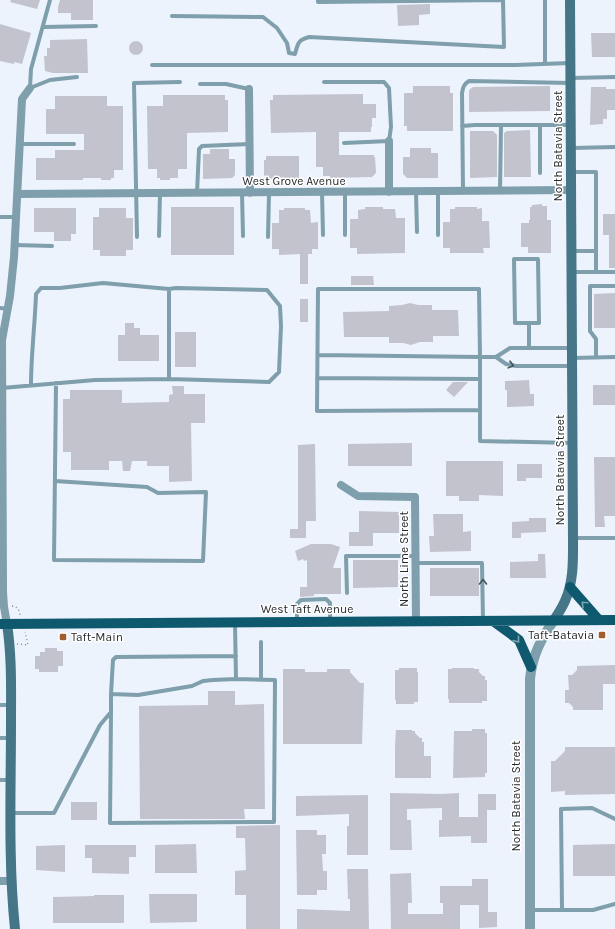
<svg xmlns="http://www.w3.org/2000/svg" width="615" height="929" viewBox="0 0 615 929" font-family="Karla,sans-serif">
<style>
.building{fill:#c3c3cd}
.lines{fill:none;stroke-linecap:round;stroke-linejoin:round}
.path{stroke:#888d93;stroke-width:1.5;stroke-dasharray:1 3;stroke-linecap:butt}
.service{stroke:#7e9fab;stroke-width:4}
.minor{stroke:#7e9fab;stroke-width:8}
.tertiary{stroke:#7e9fab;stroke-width:10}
.secondary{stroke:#447688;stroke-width:10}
.primary{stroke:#0f596e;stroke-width:10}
.oneway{stroke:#455359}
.oneway2{stroke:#7ba4af}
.poi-dot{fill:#a05d2d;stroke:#fff;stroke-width:1.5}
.labels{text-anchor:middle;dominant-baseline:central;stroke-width:3;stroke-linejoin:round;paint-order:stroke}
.street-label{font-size:12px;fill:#272a2d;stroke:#fff}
.poi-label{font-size:12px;fill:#272a2d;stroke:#fff;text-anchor:end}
</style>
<rect width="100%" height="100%" fill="#ecf3fc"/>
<path class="building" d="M11,0h29l-3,9 -27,-7z
M60,0h33v20h-22v-7h-13v-6z
M430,4v10l-11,1v10l-21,1 -1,-21z
M0,24l31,9 -9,31 -8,-2v2l-14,-3z
M591,33h24v24h-23z
M87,39l1,34h-35l-8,-2 -1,-15h3v-8h3v-8z
M129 48a7 7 0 1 1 14 0a7 7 0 1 1-14 0Z
M413,86h37v7h3v38h-46v-5h-3v-33h9z
M550,86v25l-81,1v-22l4,-3z
M591,87h15v2h9v21h-8v9h-4v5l-13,1z
M363,94v10h13v14h-4v9h-1v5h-32v23h35v2h1l1,16 -4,4 -42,1v-2h-7v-9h-7v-35l-45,1 -1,-33h3v-5z
M163,95h62v5h3v32l-41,1v36h-9v9h-8v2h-10v-2h-3v-9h-9l-1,-63h16z
M55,96h52v10h16v64h-9v8h-3v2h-10v-2h-18v2h-47v-22h19v-8h29v-16h-38v-25h9z
M530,130l1,47h-27v-44l3,-2z
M470,131h23l4,4v42l-27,1z
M410,148h21v5h7v25h-31l-4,-4v-17h7z
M210,149h19v10h6v16l-3,3 -29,1v-25h7z
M266,156h33v23h-31l-4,-4v-15h2z
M542,204v2h5v14h4v33h-23v-6h-7v-24h8v-3h1v-13h2v-2z
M171,207h63v48h-63z
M365,207h18v2h12l1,9h9v35l-48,1v-6h-7v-29h8v-9l7,-1z
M455,207h22v2l5,-1v13h7l1,27h-7l1,5h-34v-5h-7v-26h7v-13h5z
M34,208h42v26h-5v7h-17v-9h-20z
M99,208h27v10h7v32h-7v6h-26v-6h-7v-33h6z
M284,208h21v2h5l1,13 7,-1v27h-6v5h-4v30h-8v-30l-21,1v-6h-7v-26h7v-13h5z
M603,214h12v54h-6v-33h-6z
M351,276h22l1,9h-23z
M615,293v35h-21v-34z
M300,299h8v23h-8z
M410,303l8,2h14v5h26l1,26h-26v6h-13l-9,3 -8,-2h-14v-6h-45l-1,-25 46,-1v-5l13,-1z
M125,323h9v5h6v7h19v26h-41v-26h7z
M175,332h21v35h-21z
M529,380l1,14h4v12l-27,1v-17h-2v-9z
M453,382h15l-14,15 -8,-7z
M593,385h22v20h-22z
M172,386h12v8h21v29h-14l1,58 -23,1v-16h-22v-5h-15l-2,10h-7l-1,-10h-13v9h-38v-18h-8v-53h7v-9h52v13l47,-1v-7l4,-1z
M412,443v23h-64v-22z
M315,444l1,77h-10v17h-16v-9h8v-84z
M594,457h21v59h-11l1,11h-10z
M446,461h57v35l-24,-1v6h-20v-5h-13z
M517,464h25v14h-16v3h-9z
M359,511l40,1v21h-26v13h-24v-14h10z
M433,514h30v18l8,-1v20l-41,1 -1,-16h5z
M529,518h17v14l-25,1v5h-9v-16l17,-1z
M311,544h20l9,3 -7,21h8v26h-27v2l-14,1v-10h7v-27l-3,1 -1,-2 -5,2 -3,-10z
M538,554h7l1,24h-36v-16l28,-1z
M353,560h45v27l-45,1z
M430,568h49v28h-49z
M45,648h12v3h6v15h-5v6h-19v-3h-4v-13h5v-4h5z
M615,665v19h-12v26h-30v-3l-4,-4h-4v-13h4l-1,-15h4l5,-5v-4z
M399,668h18v4h1v30h-4v2h-18v-4h-1v-30h4z
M452,668h22v1h5v3l4,4h2v4h2v21h-5v2h-33v-4h-1v-30h4z
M283,669h22v3h22v-3h23v3l10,11h4l-2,61h-79z
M208,691h27v14l29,-1 1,105h-21l1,10h-105l-1,-113 69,-1z
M472,729h13v4h2v40h-2v4l-32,1 1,-47h18z
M396,730h16v1h3v2l5,5h2v4h2v14h7v22h-36v-32z
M565,747h50v47l-50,1v-4l-14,1v-31h4l10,-10z
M390,793l52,1 17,-1v24h19v-23h18v16h-9v33h-16v-7l-32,1v-17h3v-12l-35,1v11h4l1,30h-22z
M368,795v60h-21v-29h2v-12l-53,2v-20z
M71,802h26v18h-26z
M280,825v104h-34v-34h-11v-24l11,-1 -1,-32h-9v-12z
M296,830h21v5h9v19h-4l1,17h4v19h-10v5h-20z
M196,844l1,29h-42v-28z
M615,844v32h-42v-31z
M65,845v27l-29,-2v-24z
M85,845h51v12h-7v17l-37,-1v-15h-7z
M347,869h21l1,60h-72v-20l53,2v-12h-2z
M411,873l1,30h-4v11h35v-11h-3v-17h32v-7h16v33h9v15l-18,1v-23h-19v24h-69l-1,-55z
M149,894h48v28l-47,1z
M94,895h30v28h-71v-26l41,-1z"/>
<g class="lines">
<path class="path" d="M12,606c6,1 7,3 8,9
M17,644l11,1 -3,-13"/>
<path class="service" d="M50,0l-19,69 -1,19 20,-8 27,-3
M318,0v2l185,-2
M172,16l91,1 14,11 10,15 2,10 6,1c3,-11 3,-14 14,-17l195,10 -1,-47
M43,27l53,-1
M545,63v-63
M152,65h363l55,-2
M571,78l44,-1
M324,82h60l5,6 2,39 -2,14 -45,2
M200,84h26l23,5
M540,125v48
M462,126l13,-1h95
M21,144h53
M572,148l43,-1
M571,172h25v79h-24
M438,191v44
M463,191l-1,-98c1,-6 2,-9 7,-12l101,2
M500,191l1,-66
M322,192l1,43
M416,192l1,40
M197,193l2,-44 3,-3 47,-2
M242,193l1,43
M345,193v42
M0,217h16
M159,236l1,-43
M137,237l-3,-154 46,-1
M268,237l1,-44
M15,245l37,1
M572,272h24v-21
M596,272h19
M0,308l8,1
M529,323h10l-1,-64h-24l1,64h14v25
M318,355l162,2 -1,-68h-161l-1,122 163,-1
M496,357h-16v84l92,2
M596,357v-18l-6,-8v-45h25
M572,358l43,-1
M571,366h-55l-10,-2 -10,-7 14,-9h62
M317,378l162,1
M31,385c0,-30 4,-61 5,-91l5,-6h19l43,-5 66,6
M2,388l93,-8 74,-1v-90l7,-1 91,2 13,16 1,20 -2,46 -10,10 -100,-3
M55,481l92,6 11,6 48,-1 -3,69 -149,-1 2,-177
M574,538h41
M415,563h67l1,57
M347,593l-1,-37h69
M297,622v-18l4,-4 25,-1 4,4v18
M261,642v38
M111,694l2,-34 3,-3 120,-1
M0,705h11
M111,712l-1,111 164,-1 1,-142 -39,-1
M0,738h11
M0,780h11
M12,813h42l46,-88 11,-13v-18l27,1 54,-9 11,-5 10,-1 23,-1 -1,-56
M530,910h63l22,-6
M562,910l-1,-101 31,-1 23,11"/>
<path class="minor" d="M249,89l1,104
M389,141v51
M18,194l553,-4
M341,485l17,11 57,1 1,124
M7,624l-3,-17 -1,-15 -1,-252 8,-44 4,-39 8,-158 8,-11
M0,881h11"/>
<path class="tertiary" d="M530,929v-250c2,-23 11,-40 24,-59"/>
<path class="secondary" d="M554,620c4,-6 8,-12 11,-19 9,-20 8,-42 8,-63l-3,-538
M7,624c5,33 4,65 4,98 0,68 -3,138 4,207"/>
<path class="primary" d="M570,587l29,33
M493,621l26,19 12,27
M0,624l615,-4"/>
</g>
<defs><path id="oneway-chevron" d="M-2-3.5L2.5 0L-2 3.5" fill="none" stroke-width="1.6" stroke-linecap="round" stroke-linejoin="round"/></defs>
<g class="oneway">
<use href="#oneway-chevron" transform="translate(511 365) rotate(15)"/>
<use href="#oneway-chevron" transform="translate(483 582) rotate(-90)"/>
</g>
<g class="oneway2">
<use href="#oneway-chevron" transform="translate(584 604) rotate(-137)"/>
<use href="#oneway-chevron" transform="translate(517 640) rotate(51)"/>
</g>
<g class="poi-dot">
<rect x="598" y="631" width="8" height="8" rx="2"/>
<rect x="59" y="633" width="8" height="8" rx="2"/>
</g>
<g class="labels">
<g class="street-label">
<text transform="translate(558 146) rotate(-90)">North Batavia Street</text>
<text x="294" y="181">West Grove Avenue</text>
<text transform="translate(560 470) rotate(-90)">North Batavia Street</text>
<text transform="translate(404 559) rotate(-90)">North Lime Street</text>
<text x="307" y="609">West Taft Avenue</text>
<text transform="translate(516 796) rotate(-90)">North Batavia Street</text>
</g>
<g class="poi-label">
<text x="594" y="635">Taft-Batavia</text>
<text x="71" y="637" text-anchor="start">Taft-Main</text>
</g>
</g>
</svg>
